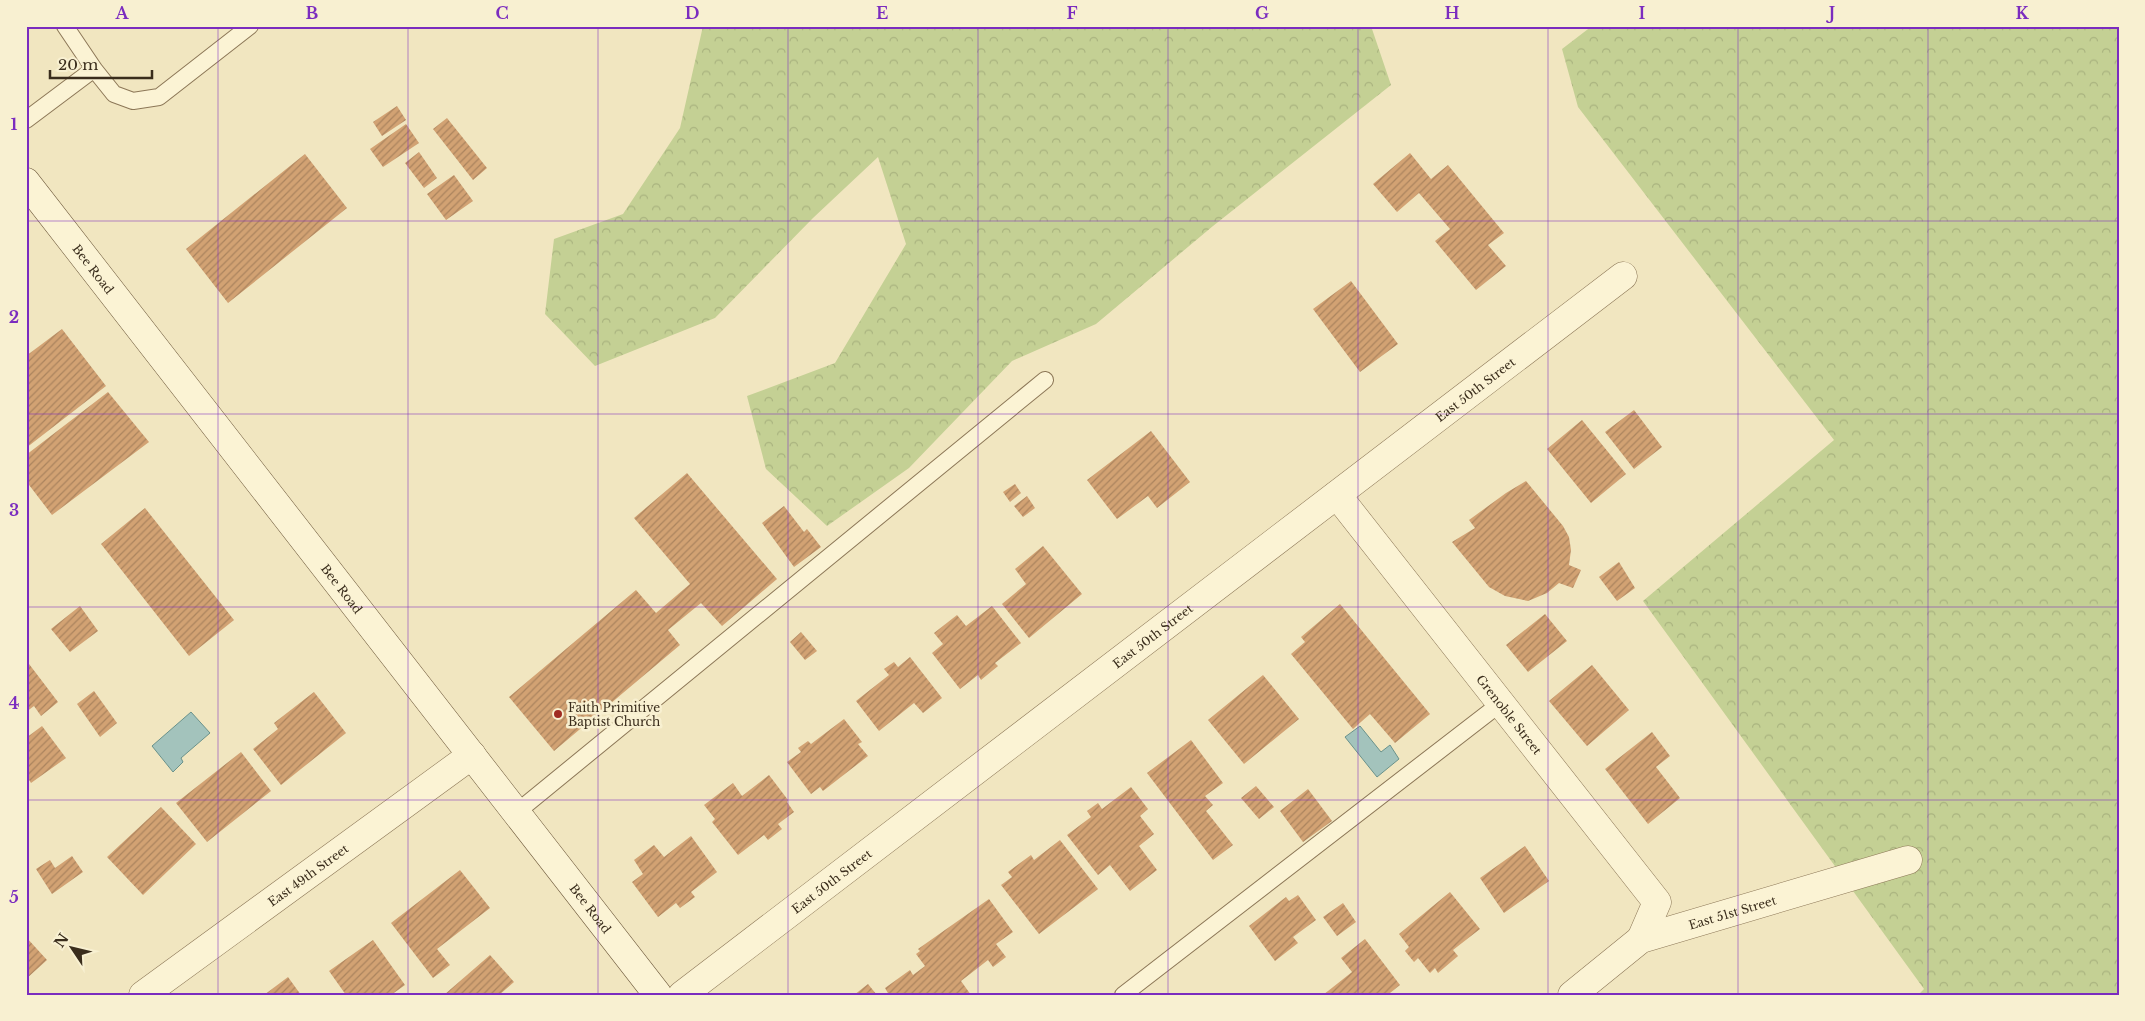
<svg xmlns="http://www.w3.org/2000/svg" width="2145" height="1021" viewBox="0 0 2145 1021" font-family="'Libre Baskerville',serif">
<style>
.forest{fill:url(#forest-crowns)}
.water{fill:#a3c3bc;stroke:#6a928b}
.building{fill:url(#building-hatch)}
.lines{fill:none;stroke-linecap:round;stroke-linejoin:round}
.lane-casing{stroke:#8c7757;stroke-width:18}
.street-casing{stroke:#8c7757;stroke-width:29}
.secondary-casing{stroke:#6d583a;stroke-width:29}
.lane{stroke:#fbf3d4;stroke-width:16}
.street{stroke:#fbf3d4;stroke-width:28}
.secondary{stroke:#fbf3d4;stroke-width:28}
.grid{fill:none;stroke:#7b2cbf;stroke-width:1;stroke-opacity:0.55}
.poi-dot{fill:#9f2b22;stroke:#f8f0d1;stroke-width:2}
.labels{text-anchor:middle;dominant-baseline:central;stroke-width:5;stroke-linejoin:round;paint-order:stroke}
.street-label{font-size:12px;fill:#3a2d1c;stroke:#f8f0d1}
.poi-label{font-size:12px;fill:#3a2d1c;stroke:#f8f0d1;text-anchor:start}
.neatline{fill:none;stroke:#7b2cbf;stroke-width:2}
.grid-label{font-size:16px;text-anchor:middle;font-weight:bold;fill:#7b2cbf}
</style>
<defs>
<pattern id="forest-crowns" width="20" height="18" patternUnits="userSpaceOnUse" patternTransform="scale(1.25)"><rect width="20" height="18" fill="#c4d094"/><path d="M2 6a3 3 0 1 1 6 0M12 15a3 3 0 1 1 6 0" fill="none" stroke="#a9b37f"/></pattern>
<pattern id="building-hatch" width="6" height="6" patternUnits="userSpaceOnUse" patternTransform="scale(1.25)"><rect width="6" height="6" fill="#d2a273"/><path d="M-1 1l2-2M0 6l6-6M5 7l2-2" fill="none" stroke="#ab845e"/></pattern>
</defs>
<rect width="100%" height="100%" fill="#f1e6c0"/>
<path class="forest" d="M703,26h668l20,59 -178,141 -117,98 -84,37 -103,107 -82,58 -61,-57 -19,-73 88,-33 71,-119 -28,-87 -65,61 -98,100 -120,48 -50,-52 9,-75 69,-25 57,-86z
M1592,26h527v969h-201l6,-6 -281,-388 191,-161 -256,-333 -16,-58z"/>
<path class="water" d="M191,712l19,21 -29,25 2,4 -10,10 -21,-26z
M1360,726l21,26 9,-7 9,14 -22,18 -32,-40z"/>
<path class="building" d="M397,106l9,14 -24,16 -9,-14z
M447,118l40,50 -14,12 -40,-51z
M406,124l13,19 -36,24 -13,-18z
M419,152l18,26 -13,10 -19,-25z
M1410,153l21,26 17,-14 56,68 -16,12 18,21 -30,24 -41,-49 15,-12 -31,-36 -22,19 -24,-28z
M305,154l42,54 -119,95 -42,-54z
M454,175l19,26 -27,19 -19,-26z
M1351,281l47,63 -38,28 -47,-63z
M62,329l44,57 -80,62v-92z
M108,392l41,50 -97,73 -26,-34v-26z
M1634,410l28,37 -28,22 -29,-37z
M1582,420l44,54 -35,29 -44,-54z
M1151,431l39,51 -33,26 -9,-12 -31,23 -30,-39z
M687,473l90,106 -55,47 -21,-23 -33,27 12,15 -126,106 -45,-54 127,-107 20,23 34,-29 -56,-66z
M1526,481l37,45 6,11 2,13 -2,15 12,5 -8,18 -14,-5 -12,10 -19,8 -23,-5 -16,-9 -37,-45 23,-14 -6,-8 37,-27z
M1015,484l6,9 -11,9 -7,-10z
M1027,496l8,12 -12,9 -9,-11z
M784,506l20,26 3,-3 14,18 -27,20 -32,-44z
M145,508l89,112 -45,36 -88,-112z
M1043,546l39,48 -53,44 -27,-34 24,-20 -11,-15z
M1619,562l16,26 -18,13 -18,-24z
M1340,604l90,110 -35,29 -25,-29 -17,15 -62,-75 14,-12 -4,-5z
M80,606l18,25 -28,21 -19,-23z
M992,606l29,37 -26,20 3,3 -17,14 -3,-5 -18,14 -28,-36 11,-9 -9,-11 23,-18 9,11z
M1545,614l22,27 -39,31 -22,-27z
M801,632l16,19 -12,9 -15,-18z
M910,657l32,41 -19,15 -9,-10 -35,28 -23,-30 33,-26 -5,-6 10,-7 4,5z
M26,660l32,42 -17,14 -7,-10 -8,6z
M1592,665l37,45 -42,36 -38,-45z
M1263,675l36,44 -55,45 -36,-44z
M94,691l23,32 -17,14 -23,-33z
M314,692l32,41 -65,52 -28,-36 25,-20 -4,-6z
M844,719l18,23 -4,2 10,12 -45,35 -3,-4 -9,7 -24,-32 14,-10 -3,-4 10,-7 3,3z
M42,726l24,32 -35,25 -5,-8v-37z
M1652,732l18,24 -14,11 24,31 -32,26 -43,-55z
M1191,740l32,43 -18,13 8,9 -7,6 27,34 -20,15 -66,-87z
M241,752l30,39 -64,51 -31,-39z
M769,775l19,25 -1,2 7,10 -16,12 4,5 -14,11 -4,-5 -26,20 -26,-33 3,-3 -11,-14 29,-22 9,13z
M1256,786l18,21 -15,12 -18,-21z
M1131,787l17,22 -8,7 14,18 -15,12 18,24 -27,21 -20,-26 -12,10 -31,-40 24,-18 -4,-6 11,-8 4,6z
M1308,789l24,32 -29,21 -23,-31z
M161,807l35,37 -53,51 -36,-38z
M691,836l26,36 -26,20 4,5 -15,11 -4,-5 -18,14 -26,-35 11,-8 -9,-14 20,-15 10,12z
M1060,840l38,49 -59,45 -38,-49 11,-8 -4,-5 23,-17 3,5z
M1525,846l24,35 -45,32 -24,-35z
M72,856l11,16 -31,22 -16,-25 14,-9 5,8z
M460,870l30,38 -53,41 13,16 -17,13 -42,-55z
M1450,892l30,37 -27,21 5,6 -20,17 -3,-5 -5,5 -12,-15 -4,4 -9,-11 4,-4 -10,-13z
M1298,895l18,25 -23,17 5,6 -23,18 -26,-35 37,-29 3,4z
M989,899l24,33 -17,12 10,13 -13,10 -5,-7 -27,21 10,14h-82l-4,-7 25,-18 3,5 12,-9 -9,-12 4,-3 -2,-2z
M1343,903l13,19 -19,14 -14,-19z
M26,937l21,23 -21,19z
M1365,939l35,46 -10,8 1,2h-68l29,-23 -11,-14z
M373,940l32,45 -14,10h-45l-17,-24z
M490,955l24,27 -15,13h-55z
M288,977l13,18h-37z
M868,984l9,11h-23z"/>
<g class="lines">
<g class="lane-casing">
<path id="lane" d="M65,26l29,43 20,25 19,7 26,-4 91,-71
M26,120l68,-51
M517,812l528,-432
M1123,995l378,-292"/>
</g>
<g class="street-casing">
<g id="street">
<path id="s1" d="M1337,495l320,407 -16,37"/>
<path id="s2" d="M143,995l329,-240"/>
<path id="s3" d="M682,995l941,-719"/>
<path id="s4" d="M1572,995l69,-56 267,-79"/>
</g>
</g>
<g class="secondary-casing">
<g id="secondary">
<path id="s5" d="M26,182l632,813"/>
</g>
</g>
<use href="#lane" class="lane"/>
<use href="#street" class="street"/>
<use href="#secondary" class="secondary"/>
</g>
<path class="grid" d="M218,26v969M408,26v969M598,26v969M788,26v969M978,26v969M1168,26v969M1358,26v969M1548,26v969M1738,26v969M1928,26v969M26,221h2093M26,414h2093M26,607h2093M26,800h2093"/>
<circle class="poi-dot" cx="558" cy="714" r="5"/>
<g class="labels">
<g class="street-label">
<text stroke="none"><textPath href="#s5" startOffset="110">Bee Road</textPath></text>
<text stroke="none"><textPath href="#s3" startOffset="998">East 50th Street</textPath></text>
<text stroke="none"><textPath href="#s5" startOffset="515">Bee Road</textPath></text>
<text stroke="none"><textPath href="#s3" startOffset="592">East 50th Street</textPath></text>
<text stroke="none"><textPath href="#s1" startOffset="279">Grenoble Street</textPath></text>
<text stroke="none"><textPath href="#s2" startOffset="204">East 49th Street</textPath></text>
<text stroke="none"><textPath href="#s3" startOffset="188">East 50th Street</textPath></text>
<text stroke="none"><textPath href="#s5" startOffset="920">Bee Road</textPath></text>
<text stroke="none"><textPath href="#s4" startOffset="184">East 51st Street</textPath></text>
</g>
<g class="poi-label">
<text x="568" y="707">Faith Primitive<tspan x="568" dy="14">Baptist Church</tspan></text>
</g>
</g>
<rect width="2145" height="1021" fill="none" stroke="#f8f0d1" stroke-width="55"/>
<g transform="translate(72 948) rotate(305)" stroke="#f8f0d1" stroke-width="4" paint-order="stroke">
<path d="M0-4L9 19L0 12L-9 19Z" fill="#3a2d1c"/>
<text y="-8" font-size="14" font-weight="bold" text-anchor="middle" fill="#3a2d1c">N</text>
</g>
<path d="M50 70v8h102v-8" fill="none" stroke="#3a2d1c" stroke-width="2.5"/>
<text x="58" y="70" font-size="15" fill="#3a2d1c" stroke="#f8f0d1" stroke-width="4" paint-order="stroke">20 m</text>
<rect x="28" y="28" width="2090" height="966" class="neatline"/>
<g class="grid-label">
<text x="122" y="19">A</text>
<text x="312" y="19">B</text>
<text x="502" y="19">C</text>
<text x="692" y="19">D</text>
<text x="882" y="19">E</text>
<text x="1072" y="19">F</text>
<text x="1262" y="19">G</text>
<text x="1452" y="19">H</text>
<text x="1642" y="19">I</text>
<text x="1832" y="19">J</text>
<text x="2022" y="19">K</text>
<text x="14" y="130">1</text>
<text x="14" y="323">2</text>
<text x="14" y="516">3</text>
<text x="14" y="709">4</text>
<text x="14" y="903">5</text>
</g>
</svg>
